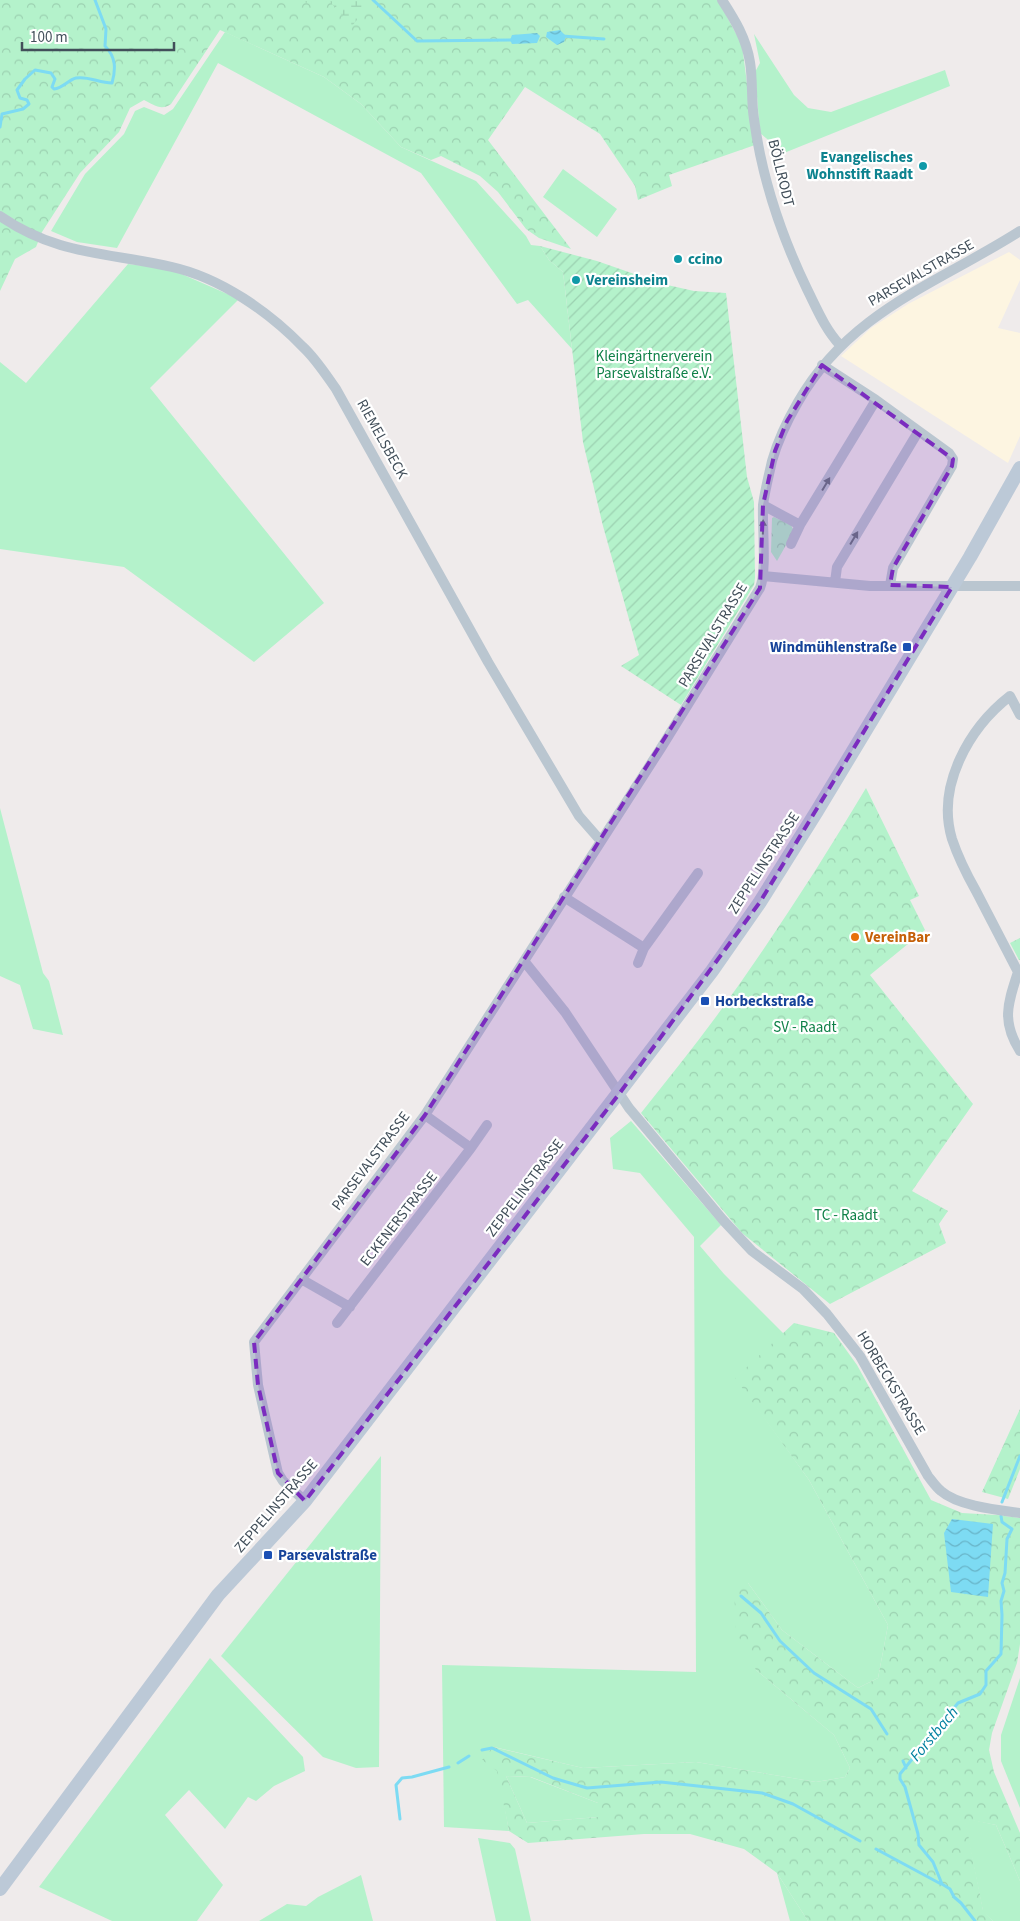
<svg xmlns="http://www.w3.org/2000/svg" width="1020" height="1921" viewBox="0 0 1020 1921" font-family="'Source Sans 3',sans-serif">
<style>
.commercial{fill:#fdf5e1}
.grass{fill:#b4f2cb}
.forest{fill:url(#forest-crowns);fill-rule:evenodd}
.wetland{fill:url(#wetland-marsh)}
.garden{fill:url(#garden-furrows)}
.water{fill:url(#water-waves)}
.lines{fill:none;stroke-linecap:round;stroke-linejoin:round}
.stream{stroke:#7ddbf3;stroke-width:3}
.street{stroke:#bac6d0;stroke-width:10}
.secondary{stroke:#bcc9d7;stroke-width:14}
.oneway{fill:#66737d}
.marked{fill:#7b2cbf;fill-opacity:0.2;stroke:#7b2cbf;stroke-width:4;stroke-dasharray:10 6;stroke-linejoin:round}
.culture-dot{fill:#0f9aa8;stroke:#fff;stroke-width:2}
.transit-dot{fill:#1a4fb4;stroke:#fff;stroke-width:2}
.food-dot{fill:#e8710a;stroke:#fff;stroke-width:2}
.labels{text-anchor:middle;dominant-baseline:central;stroke-width:4.5;stroke-linejoin:round;paint-order:stroke}
.culture-label{font-size:15px;font-weight:bold;fill:#0d838f;stroke:#fff;text-anchor:start}
.street-label{font-size:15px;fill:#424f5a;stroke:#fff}
.park-label{font-size:15px;fill:#0e8047;stroke:#fff}
.transit-label{font-size:15px;font-weight:bold;fill:#164399;stroke:#fff;text-anchor:start}
.food-label{font-size:15px;font-weight:bold;fill:#c56008;stroke:#fff;text-anchor:start}
.water-label{font-size:16px;font-style:italic;fill:#0280a0;stroke:#fff}
</style>
<defs>
<pattern id="forest-crowns" width="20" height="18" patternUnits="userSpaceOnUse" patternTransform="scale(1.25)"><rect width="20" height="18" fill="#b4f2cb"/><path d="M2 6a3 3 0 1 1 6 0M12 15a3 3 0 1 1 6 0" fill="none" stroke="#9cd1b1"/></pattern>
<pattern id="wetland-marsh" width="20" height="14" patternUnits="userSpaceOnUse" patternTransform="scale(1.25)"><rect width="20" height="14" fill="#b4f2cb"/><path d="M1 5h8M5 5V1M11 12h8M15 12V8" fill="none" stroke="#9cd1b1"/></pattern>
<pattern id="garden-furrows" width="10" height="10" patternUnits="userSpaceOnUse" patternTransform="scale(1.25)"><rect width="10" height="10" fill="#b4f2cb"/><path d="M-1 1l2-2M0 10L10 0M9 11l2-2" fill="none" stroke="#9cd1b1"/></pattern>
<pattern id="water-waves" width="16" height="10" patternUnits="userSpaceOnUse" patternTransform="scale(1.25)"><rect width="16" height="10" fill="#7ddbf3"/><path d="M0 5q4-4 8 0t8 0" fill="none" stroke="#68b4c8"/></pattern>
</defs>
<rect width="100%" height="100%" fill="#efebeb"/>
<path class="commercial" d="M1009,252l11,8v20l-22,48 22,5v103l-12,27 -167,-107 30,-28 37,-24z"/>
<path class="grass" d="M225,32l99,45 37,27 40,43 75,34 50,55 5,9 9,1 9,14 14,12 9,77 -44,-49 -11,4 -96,-131 -203,-110 -101,185 -40,-6 -26,-11 34,-57 39,-40 11,-23 9,-4 20,8 9,-6z
M754,34l40,61 14,13 23,4 114,-42 5,16 -166,67 -24,-20 -5,-61 5,-9z
M563,169l54,40 -20,28 -54,-40z
M128,264l42,5 69,30 -89,89 174,215 -70,59 -130,-95 -124,-18v-187l26,21z
M0,808l43,165 6,8 14,54 -30,-6 -13,-44 -20,-9z
M631,1121l90,104 -21,21 24,28 60,60 -48,44 73,102 79,145 -10,53 -20,10 -76,-58 -34,-47 8,87 78,65 16,33 -5,9 -29,5 -120,-20 -113,6 -89,-21 15,84 -65,-4 -2,-162 254,7 -2,-435 -54,-64 -27,-4 -3,-31z
M381,1456l-2,311 -23,1 -33,-11 -102,-101z
M210,1658l93,99 2,14 -31,15 -18,15 -8,-4 -23,32 -36,-39 -24,25 58,70 -26,36h-85l-73,-34z
M1020,1678v130l-19,-47v-26z
M506,1776l24,1 68,26v14l-71,6z
M964,1818l32,7 24,56v40h-27l-10,-10z
M478,1838l32,5 5,6 16,72h-35z
M777,1873l31,48h-18z
M361,1875l12,46h-114l28,-17 19,2 12,-9z"/>
<path class="forest" d="M0,0h718l24,45 13,100 -86,30 3,11 -34,14 -3,-14 -35,-52 -75,-47 -37,53 83,109 -32,-11 -13,-9 -28,-37 -18,-16 -39,-20 -10,4 -30,-13 -40,-43 -37,-27 -104,-47 -49,74c-10,7 -17,1 -27,-4l-14,8 -11,24 -39,41 -38,59 -6,15 -21,12 -15,32z
M774,517l17,8 3,6 -17,30 -6,-9 1,-34z
M866,788l53,108 -9,4 15,30 -55,45 103,129 -61,87 36,20 -9,13 7,19 -116,61 -88,-71 -101,-120c26,-33 53,-66 77,-99 53,-73 102,-149 148,-226z
M1020,938v22h-1l-9,-17z
M794,1323l40,10 23,32 74,135 31,13 35,2 23,3v126l-3,19 -25,70 -3,17 5,22 26,61v48l-24,-56 -31,-6 18,91 10,11h-185l-31,-48 -33,-24 -54,-15h-46l-116,9 -19,-12 -12,-60 -15,-11 11,-13 90,21 113,-6 120,20 29,-5 5,-9 -16,-33 -78,-65 -20,-38 -2,-43 14,-6 34,47 76,58 20,-10 10,-53 -79,-145 -74,-102zM506,1776l25,1 67,26v14l-71,6z
M1020,1409v60l-12,30 -26,-7z"/>
<path class="wetland" d="M287,0h86l-21,26 -22,-24 -38,1z"/>
<path class="garden" d="M540,246l57,15 66,23 31,7 32,2 21,184 7,25 1,76 -1,7 -73,120 -60,-39 18,-11 -36,-129 -20,-84 -20,-170 -14,-12z"/>
<path class="water" d="M560,30l6,6 -2,6 -7,3 -11,-8 1,-5z
M537,33l3,3 -3,7 -25,1 -2,-4 2,-5z
M952,1519l41,5 -5,73 -37,-5 -7,-59z"/>
<g class="lines">
<path class="stream" d="M373,0l44,41 97,-1
M562,36l42,3
M0,127l2,-13 21,-5 6,-5 -2,-4 -7,-2 -3,-8 8,-11 10,-9 16,3 4,6 -3,8 2,2c9,-1 14,-9 22,-11 13,-2 23,5 36,5 4,-14 4,-26 -7,-37l1,-17 -11,-29
M1002,1502l18,-46
M741,1596l20,17 19,28 34,32 57,36 16,25
M482,1750l10,-2 61,30 34,10 74,-6 101,11 31,11 67,37
M903,1761l3,7
M458,1763l11,-7
M400,1819l-4,-34 6,-7 10,-1 37,-10
M876,1849l65,35
M975,1921l-14,-18 -7,-6 -4,-8 -8,-5 -9,-22 -14,-17 -1,-11 -13,-47 -5,-8v-5l58,-71 22,-9 6,-9v-14l15,-17 1,-39 -1,-14 3,-10 -2,-8 3,-10 2,-34 5,-10 -10,-7 -1,-6"/>
<path class="street" d="M722,0c13,20 24,38 28,62 3,19 1,38 4,57 8,60 27,116 53,170 10,20 18,40 33,56
M0,216c58,40 108,36 172,51 49,11 97,45 131,80 13,12 23,28 33,42l152,273 91,154 21,24
M822,365l54,35 73,53 4,6 -1,7 -59,102 -3,17
M763,505l37,20
M791,544l9,-19 76,-125
M763,576l107,10h150
M835,582l2,-15 81,-135
M1020,715l-10,-19c-41,32 -74,90 -58,143 6,18 15,36 24,52 14,27 28,54 42,81 -10,31 -17,49 2,79
M564,897l80,51
M524,961l41,51 64,96 94,112 29,31 51,38 24,25 33,42 68,120c4,5 8,11 13,15 17,15 57,19 79,22
M638,963l6,-15 54,-75
M471,1148l16,-23
M301,1279l49,28
M337,1323l134,-175 -46,-33
M305,1501l-22,-20 -5,-8 -20,-88 -4,-43 171,-227 236,-367 99,-160c7,-17 2,-62 3,-83 2,-15 6,-30 9,-44 6,-21 15,-40 26,-59 52,-91 139,-118 222,-171"/>
<path class="secondary" d="M0,1889l218,-294 87,-94 407,-530 48,-69 57,-91 153,-254 50,-89"/>
</g>
<defs><path id="oneway-solid" d="M-6-.8H1V-3.2L6.5 0L1 3.2V.8H-6Z" transform="scale(1.25)"/></defs>
<g class="oneway">
<use href="#oneway-solid" transform="translate(826 484) rotate(-59)"/>
<use href="#oneway-solid" transform="translate(763 527) rotate(-89)"/>
<use href="#oneway-solid" transform="translate(854 538) rotate(-59)"/>
</g>
<path class="marked" d="M822,365l131,94 -1,7 -59,102 -3,17 62,2 -192,315 -141,192 -314,407 -27,-28 -20,-88 -4,-43 171,-227 335,-527 3,-83 12,-54 12,-30z"/>
<g class="culture-dot">
<circle cx="923" cy="166" r="5"/>
<circle cx="678" cy="259" r="5"/>
<circle cx="576" cy="280" r="5"/>
</g>
<g class="transit-dot">
<rect x="902" y="642" width="10" height="10" rx="2.5"/>
<rect x="700" y="996" width="10" height="10" rx="2.5"/>
<rect x="263" y="1550" width="10" height="10" rx="2.5"/>
</g>
<circle class="food-dot" cx="855" cy="937" r="5"/>
<g class="labels">
<g class="culture-label">
<text x="913" y="157" text-anchor="end">Evangelisches<tspan x="913" dy="17">Wohnstift Raadt</tspan></text>
<text x="688" y="259">ccino</text>
<text x="586" y="280">Vereinsheim</text>
</g>
<g class="street-label">
<text transform="translate(781 173) rotate(76)">BÖLLRODT</text>
<text transform="translate(921 273) rotate(-30)">PARSEVALSTRASSE</text>
<text transform="translate(382 439) rotate(61)">RIEMELSBECK</text>
<text transform="translate(713 635) rotate(-59)">PARSEVALSTRASSE</text>
<text transform="translate(764 863) rotate(-57)">ZEPPELINSTRASSE</text>
<text transform="translate(371 1161) rotate(-53)">PARSEVALSTRASSE</text>
<text transform="translate(525 1188) rotate(-53)">ZEPPELINSTRASSE</text>
<text transform="translate(399 1219) rotate(-52)">ECKENERSTRASSE</text>
<text transform="translate(891 1383) rotate(59)">HORBECKSTRASSE</text>
<text transform="translate(276 1506) rotate(-49)">ZEPPELINSTRASSE</text>
</g>
<g class="park-label">
<text x="654" y="356">Kleingärtnerverein<tspan x="654" dy="17">Parsevalstraße e.V.</tspan></text>
<text x="805" y="1027">SV - Raadt</text>
<text x="846" y="1215">TC - Raadt</text>
</g>
<g class="transit-label">
<text x="897" y="647" text-anchor="end">Windmühlenstraße</text>
<text x="715" y="1001">Horbeckstraße</text>
<text x="278" y="1555">Parsevalstraße</text>
</g>
<g class="food-label">
<text x="865" y="937">VereinBar</text>
</g>
<g class="water-label">
<text transform="translate(934 1734) rotate(-50)">Forstbach</text>
</g>
</g>
<path d="M22 42v8h152v-8" fill="none" stroke="#424f5a" stroke-width="2.5"/>
<text x="30" y="42" font-size="15" fill="#424f5a" stroke="#ffffff" stroke-width="4" paint-order="stroke">100 m</text>
</svg>
